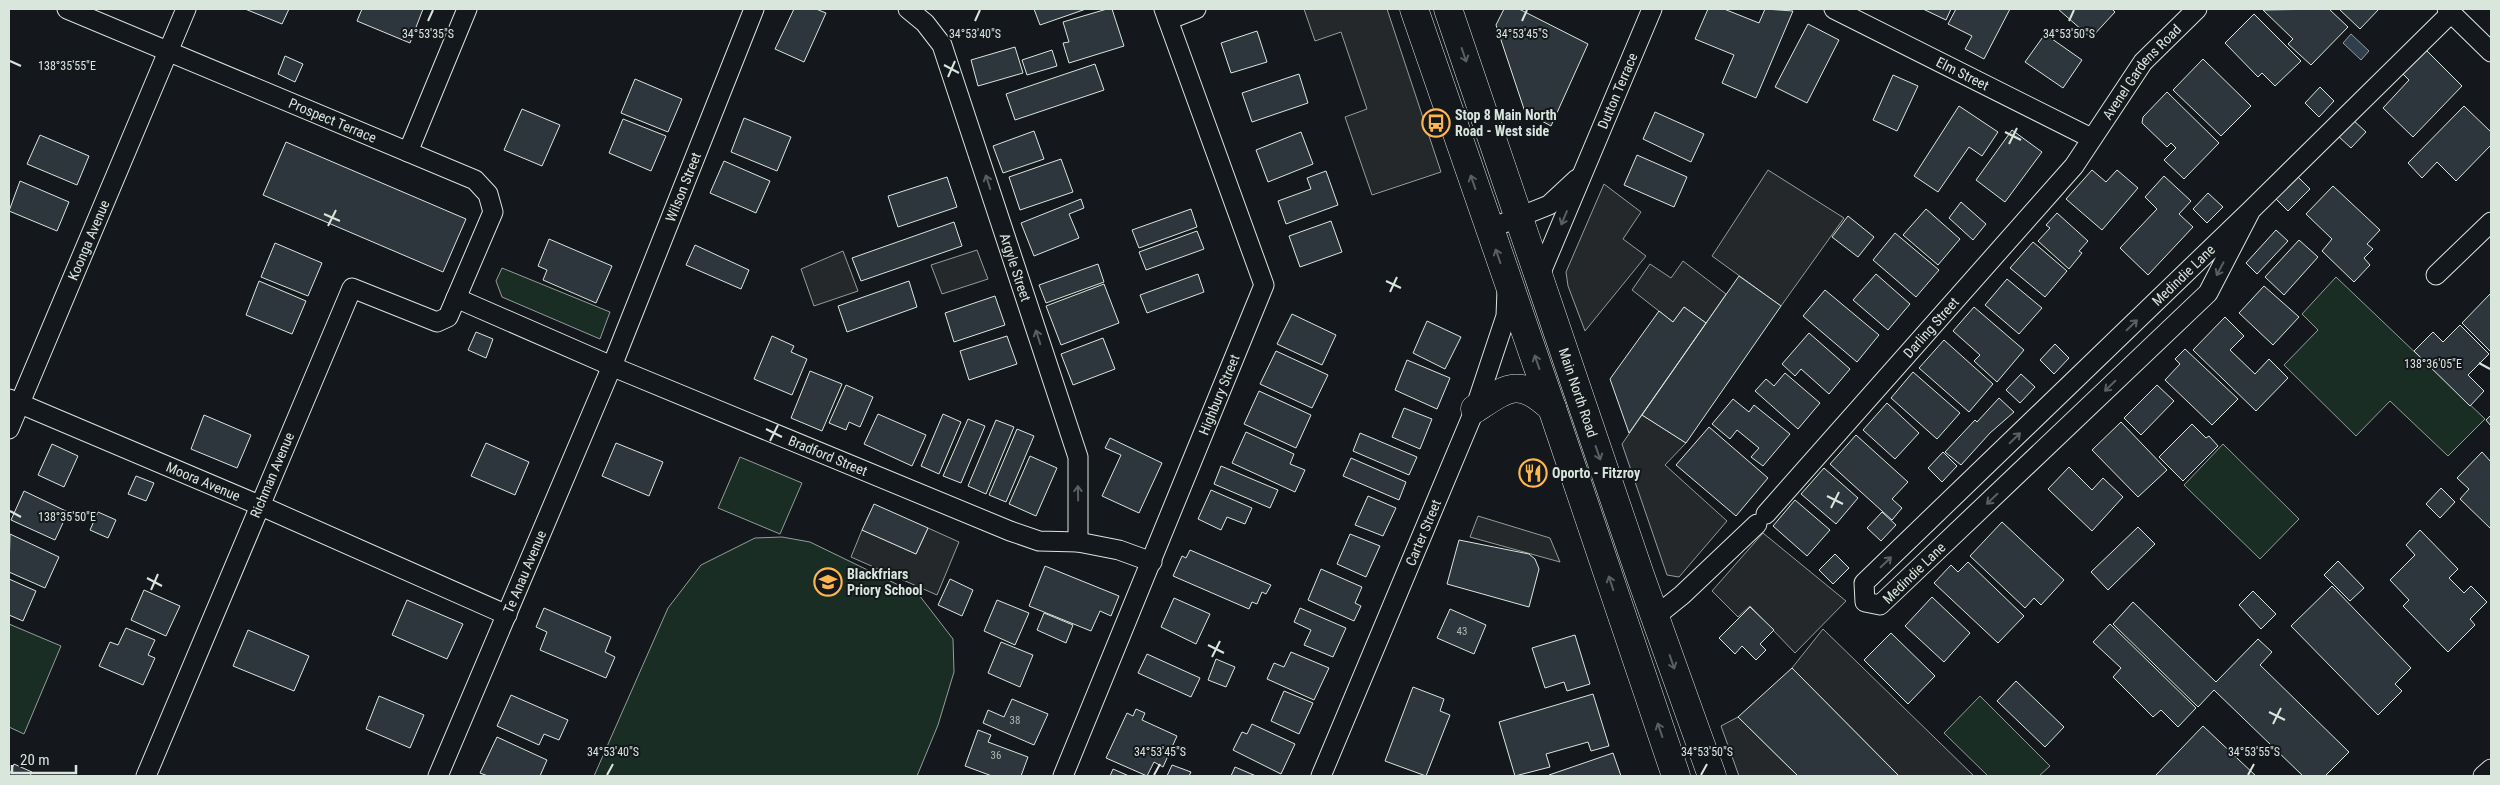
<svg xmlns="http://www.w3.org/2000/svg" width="2500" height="785" viewBox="0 0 2500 785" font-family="'Roboto Condensed',sans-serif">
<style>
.green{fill:#1a2d24;stroke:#939e99}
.parking{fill:#24282b;stroke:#939e99}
.water{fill:#2f3f4d;stroke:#939e99}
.building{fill:#2c363c;stroke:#d8e6dc}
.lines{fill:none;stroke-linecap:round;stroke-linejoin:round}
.street-casing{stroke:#d8e6dc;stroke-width:21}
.highway-casing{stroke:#d8e6dc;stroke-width:29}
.street{stroke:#14181c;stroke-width:19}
.highway{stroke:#14181c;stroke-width:28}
.oneway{stroke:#59605f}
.ticks{fill:none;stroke:#d8e6dc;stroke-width:2}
.labels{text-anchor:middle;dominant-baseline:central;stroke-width:4;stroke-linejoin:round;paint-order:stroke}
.number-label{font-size:11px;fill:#adbab4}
.street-label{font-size:14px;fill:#d8e6dc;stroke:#14181c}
.poi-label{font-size:14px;font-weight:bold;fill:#d8e6dc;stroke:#14181c;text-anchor:start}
.ticks-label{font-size:12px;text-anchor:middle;fill:#d8e6dc;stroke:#14181c;stroke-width:4;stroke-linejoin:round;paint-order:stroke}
</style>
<rect width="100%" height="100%" fill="#14181c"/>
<path class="green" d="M502,268l108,44 -10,27 -98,-42 -6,-16z
M2336,277l149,142 -37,37 -58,-55 -34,35 -72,-71 34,-35 -16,-16z
M2223,444l76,75 -39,40 -76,-74z
M740,457l62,26 -22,51 -62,-26z
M782,537l28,5 109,53 34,44 1,33 -16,53 -21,51h-323l74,-168 33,-43 54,-27z
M9,624l52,22 -37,88 -15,-7z
M1980,696l70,70 -11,10h-51l-44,-43z"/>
<path class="parking" d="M1304,9h83l54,163 -69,23 -27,-78 22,-8 -26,-77 -26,9z
M1768,170l76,48 -63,88 -69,-50z
M1604,184l37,28 -18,27 23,17 -61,75 -17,-45 -2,-14z
M977,250l11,29 -46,15 -11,-29z
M843,251l15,40 -44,15 -13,-37z
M1683,261l43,33 -20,29 -22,-16 -11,15 -41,-32 18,-26 21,14z
M1642,415l44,28 -21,22 62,56 -48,56 -12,-2 -45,-131z
M1478,516l72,22 10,24 -90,-25z
M928,528l31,14 -22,53 -86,-38 11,-27 54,24z
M1763,533l83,68 -51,52 -45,-47 -12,11 -26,-26z
M1823,629l151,147h-75l-107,-108z
M1738,717l60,59h-59l-18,-50z"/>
<path class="water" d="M2351,34l18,17 -8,9 -18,-17z"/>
<path class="building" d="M245,9h44l-7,15z
M362,9h61l-13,34 -53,-22z
M794,9h22l10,4 -22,49 -29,-13z
M1034,9h52l-46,16z
M1107,9h5l12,37 -55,17 -6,-20 6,-1 -6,-20z
M1504,9h15l69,35 -37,82 -26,-14 -29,-87z
M1708,9h16l35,14 6,-14 28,2 -37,87 -34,-15 12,-28 -39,-16z
M1923,9h28l-5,11z
M1956,9h54l-26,50 -19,-10 7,-13 -24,-12z
M2058,9h54l3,3 -24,26z
M2329,9l19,18 -37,38 -23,-21 5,-5 -30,-29z
M2339,9h40l-19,20z
M2254,14l47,47 -26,25 -13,-13 -4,4 -33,-34z
M1808,24l31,16 -32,63 -32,-16z
M1257,31l10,31 -36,11 -10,-30z
M2045,34l37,26 -19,28 -38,-26z
M1015,47l8,26 -45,13 -7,-26z
M2425,49l37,37 -49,51 -30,-29 26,-28 -7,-7z
M1052,50l5,16 -30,9 -5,-15z
M285,56l18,8 -8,18 -17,-8z
M2203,59l48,47 -30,30 -48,-46z
M1095,64l9,26 -89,30 -9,-26z
M1299,74l9,29 -56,19 -10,-29z
M1893,75l25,11 -21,45 -24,-11z
M635,79l47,20 -14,33 -47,-19z
M2320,87l14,14 -15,16 -14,-14z
M2167,92l52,51 -35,36 -20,-19 12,-12 -5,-5 -4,4 -25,-24 1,-6z
M1959,106l39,26 -16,24 -13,-9 -31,45 -24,-16z
M2464,106l27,26v13l-35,36 -19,-19 -15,16 -14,-15z
M522,109l38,16 -18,41 -38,-16z
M1655,112l49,22 -13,28 -48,-23z
M744,118l47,19 -14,34 -46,-19z
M623,119l43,17 -15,35 -42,-18z
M2352,119l14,13 -15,16 -14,-13z
M2012,130l30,22 -37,50 -29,-22z
M1034,131l10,28 -41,14 -10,-27z
M1301,132l12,32 -45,18 -12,-32z
M40,135l49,21 -12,29 -50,-21z
M286,142l180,77 -23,53 -180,-77z
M1637,155l50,22 -13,30 -50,-22z
M1061,159l12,33 -53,18 -11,-33z
M724,161l46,20 -14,32 -46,-20z
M2092,170l14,12 11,-12 21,18 -36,42 -36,-31z
M1326,171l12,34 -52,19 -8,-23 33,-12 -4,-11z
M2296,175l14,14 -22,22 -14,-14z
M2164,176l27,25 -12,13 14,13 -45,48 -28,-27 37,-39 -12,-12z
M947,177l10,30 -59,20 -10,-31z
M20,181l49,21 -12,29 -48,-20z
M2333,186l47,44 -13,14 6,5 -9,9 6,7 -16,17 -32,-31 10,-12 -26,-25z
M2208,193l15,14 -16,16 -14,-14z
M1081,199l3,9 -15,6 10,24 -45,18 -13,-33z
M1961,202l25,22 -13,16 -24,-22z
M1191,209l6,18 -58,21 -7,-18z
M1926,209l34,30 -22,26 -35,-30z
M2057,213l31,28 -9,10 3,2 -13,16 -31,-28 12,-13 -4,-3z
M1848,216l26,21 -16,20 -26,-20z
M1331,221l11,31 -42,15 -11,-31z
M954,222l8,24 -101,35 -9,-23z
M2276,230l12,11 -31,33 -11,-11z
M1197,231l7,18 -58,21 -7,-18z
M1895,233l44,37 -23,27 -43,-37z
M549,239l63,27 -16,37 -53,-23 4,-10 -9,-4z
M2299,240l19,17 -34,38 -19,-18z
M2033,242l34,29 -22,26 -35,-29z
M275,243l47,20 -14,33 -47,-19z
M695,245l54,25 -8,19 -55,-24z
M1098,264l6,18 -58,21 -7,-18z
M1198,274l6,18 -57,21 -7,-18z
M1876,274l34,30 -22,26 -35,-30z
M1739,276l42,30 -95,137 -44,-28z
M2007,279l35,29 -23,26 -34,-29z
M259,281l47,20 -14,33 -46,-19z
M909,281l8,26 -70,25 -9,-26z
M1104,284l15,39 -58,22 -15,-39z
M2264,286l35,31 -26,28 -34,-32z
M1825,290l54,45 -22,27 -54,-46z
M2491,293v59l-29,-29z
M995,296l10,29 -51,17 -9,-29z
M1684,307l22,16 -77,110 -19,-54 49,-68 14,11z
M1974,307l50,43 -27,32 -23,-21 6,-6 -27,-24z
M1292,314l44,21 -14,30 -45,-21z
M2225,317l19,19 -14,14 25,24 14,-15 19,19 -32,33 -63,-61z
M1427,321l34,16 -16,32 -32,-16z
M2460,325l29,29 -21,21 16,16 -14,15 -56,-55 19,-19 10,10z
M476,332l17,7 -7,19 -18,-8z
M1809,333l41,36 -21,25 -28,-25 -6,7 -13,-12z
M772,336l22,10 -3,6 16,7 -15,36 -38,-16z
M1007,336l10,28 -48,16 -9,-29z
M1103,338l12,31 -42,16 -12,-31z
M1944,340l49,44 -24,28 -50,-44z
M2055,344l14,14 -15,16 -14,-14z
M2185,349l53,50 -26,26 -47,-45 15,-16 -5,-5z
M1276,351l52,24 -16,33 -52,-24z
M1407,360l43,18 -13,31 -42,-19z
M810,371l32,13 -20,47 -31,-13z
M1913,372l47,41 -23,26 -46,-41z
M1785,373l35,30 -22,26 -43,-38 11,-12 8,7z
M2021,374l14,13 -15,16 -14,-13z
M846,385l27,12 -13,30 -11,-5 -3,8 -17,-7z
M2157,385l17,16 -33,34 -17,-17z
M1259,391l52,24 -15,33 -52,-24z
M1999,398l15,14 -24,21 -29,32 -16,-13 30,-32 2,2z
M1733,399l16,13 5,-7 36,29 -27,32 -12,-9 8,-9 -22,-18 -7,9 -18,-15z
M1887,403l32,30 -24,26 -32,-29z
M1404,408l28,11 -12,30 -28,-12z
M878,414l48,21 -14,31 -48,-22z
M943,414l18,8 -22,52 -18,-8z
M204,415l47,20 -14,33 -46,-19z
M2491,415v11l-5,-6z
M968,419l17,7 -24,57 -18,-7z
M996,420l18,7 -28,67 -18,-8z
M2121,422l46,48 -29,27 -46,-47z
M2192,424l14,14 3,-2 9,10 -35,35 -24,-24z
M1709,427l59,51 -32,38 -60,-51z
M1017,429l17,7 -28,66 -17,-7z
M1246,432l48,22 -4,10 15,6 -10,22 -63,-29z
M1360,433l57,24 -8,18 -56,-24z
M1856,435l52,47 -16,17 10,9 -10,12 -62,-56z
M1110,438l52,25 -23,50 -37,-17 19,-41 -16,-7z
M486,443l43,19 -14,33 -44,-19z
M616,443l47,19 -14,34 -47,-20z
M52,444l26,12 -14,31 -26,-12z
M1943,452l14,14 -15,16 -14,-14z
M2482,452l9,10v67l-31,-30 9,-10 -12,-11z
M1030,456l27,12 -21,48 -27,-12z
M1351,458l55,24 -7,18 -56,-24z
M1221,466l57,24 -8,18 -56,-24z
M2069,467l23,23 11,-12 20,19 -31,34 -44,-42z
M1824,468l34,30 -22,26 -35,-30z
M136,476l18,7 -8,18 -18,-7z
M2441,488l14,14 -15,16 -14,-14z
M1211,490l41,18 -7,16 -18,-7 -6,13 -23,-11z
M24,491l44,21 -13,28 -44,-20z
M1368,496l28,12 -13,28 -28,-11z
M1795,500l35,30 -23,26 -34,-30z
M874,504l54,24 -12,26 -54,-24z
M98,512l18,8 -8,18 -18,-8z
M1882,512l14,13 -15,16 -14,-13z
M2002,522l62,58 -23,25 -7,-7 -9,10 -55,-52z
M2138,527l17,17 -47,46 -17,-18z
M2420,530l38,39 -9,9 15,15 7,-7 16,16 -17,17 5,6 -27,27 -45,-46 6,-6 -19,-20 25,-25 -9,-10z
M10,534l49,23 -14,31 -36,-16z
M1350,534l30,12 -14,31 -29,-13z
M1459,540l70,14 6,5 4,10 -10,38 -82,-23z
M1190,550l81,35 -5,9 -4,-2 -5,12 -5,-2 -3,7 -76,-33 9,-20 4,2z
M1835,554l14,14 -16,16 -14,-14z
M2338,561l26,27 -14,13 -26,-26z
M1968,562l56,54 -26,27 -64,-60 17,-18 7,7z
M1045,566l74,30 -8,20 -11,-5 -9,20 -62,-25z
M1321,569l41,18 -7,16 6,3 -7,15 -46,-21z
M9,579l27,12 -13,30 -14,-6z
M950,579l23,11 -11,26 -24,-11z
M2332,586l79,82 -16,16 7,7 -24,24 -87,-89z
M144,590l36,16 -14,30 -35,-16z
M2253,591l23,23 -15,15 -22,-24z
M1932,597l38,36 -26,29 -39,-36z
M1174,598l36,16 -14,30 -35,-17z
M407,600l56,24 -16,35 -55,-24z
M997,600l32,13 -14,32 -31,-14z
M2133,602l83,80 42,-43 14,13 -12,13 89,87 -24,24h-22l-89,-86 -16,17 -85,-83z
M1750,607l24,23 -14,14 6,6 -10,10 -14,-14 -7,8 -16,-16z
M544,608l67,29 -6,15 10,5 -9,21 -66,-28 7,-18 -11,-5z
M1300,608l46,20 -13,29 -29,-12 7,-15 -17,-8z
M1450,609l36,16 -12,29 -37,-16z
M1044,613l29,12 -7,18 -29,-13z
M2110,624l86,84 -18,19 -17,-17 -8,7 -40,-40 8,-9 -28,-26z
M126,628l29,12 -7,15 7,3 -12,27 -44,-19 11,-24 8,3z
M248,630l61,26 -15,35 -61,-25z
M1891,633l44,43 -27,28 -44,-44z
M1575,635l15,49 -23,7 -3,-9 -19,6 -13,-40z
M1001,642l32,13 -13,32 -32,-14z
M1291,652l38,16 -15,32 -47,-21 7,-16 10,4z
M1147,654l53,24 -9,19 -53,-24z
M1216,659l19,8 -9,20 -18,-7z
M1792,668l107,108h-101l-60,-59z
M2016,681l48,46 -19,20 -48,-46z
M1413,687l31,12 -4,12 10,4 -24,61 -41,-15z
M1284,691l29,12 -14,31 -28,-13z
M1593,694l16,52 -18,5 -3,-9 -42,12 4,13 -35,9 -16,-54z
M511,695l57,25 -9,20 -15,-6 -5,11 -42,-19z
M379,696l45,19 -14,33 -44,-19z
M1012,699l36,15 -14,31 -51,-22 5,-13 16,7z
M1136,709l9,4 -3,7 35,16 -14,31 -9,-5 -7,14 -41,-18 21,-45 6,3z
M1252,724l43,20 -14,30 -48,-24 9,-18 5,2z
M2203,726l53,50h-101z
M978,730l13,5 -3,7 40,15 -7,19h-29l-27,-10z
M497,737l50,23 -7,16h-52l-8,-3z
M1613,753l8,23h-72v-1z
M14,764l18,8 -2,4h-21z
M1172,765l19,7 -2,4h-22z
M1235,767l21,9h-25z
M1113,769l16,7h-19z"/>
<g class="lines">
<g class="street-casing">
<g id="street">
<path id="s1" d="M67,9l408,171 13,14 5,18 -45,105 -11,5 -85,-34 -206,488"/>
<path id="s2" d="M908,9l17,14 17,22 136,412v85"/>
<path id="s3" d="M1834,9l257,129"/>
<path d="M2447,9l44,43"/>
<path d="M1168,20l28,-11"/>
<path d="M408,152l59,-143"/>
<path id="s4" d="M2251,210l-43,83 -328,312 -15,-3 -1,-19 387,-373 200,-197"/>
<path d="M1489,229l60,-24 28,-26"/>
<path d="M2436,275l55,-53"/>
<path id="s5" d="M1539,277l113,-268"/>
<path id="s6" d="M456,298l167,73 387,160 29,10 39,1 41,8 33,12"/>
<path id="s7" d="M9,399l250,106 248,110"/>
<path id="s8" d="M9,429l177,-420"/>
<path id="s9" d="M1766,514l308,-348 69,-104 54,-53"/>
<path d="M1656,616l26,-21 75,-71"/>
<path id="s10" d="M438,776l174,-410 142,-357"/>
<path id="s11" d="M1063,776l201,-491 -100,-276"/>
<path id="s12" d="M1321,776l154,-367 31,-93 1,-26"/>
<path d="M2483,776l8,-7"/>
</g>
</g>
<g class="highway-casing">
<g id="highway">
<path d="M1414,9l138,399 124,368"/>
<path id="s13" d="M1448,9l192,566 72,201"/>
<path d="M1475,409c33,-22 44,-32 77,-1"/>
</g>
</g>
<use href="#street" class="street"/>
<use href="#highway" class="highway"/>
</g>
<defs><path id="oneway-shaft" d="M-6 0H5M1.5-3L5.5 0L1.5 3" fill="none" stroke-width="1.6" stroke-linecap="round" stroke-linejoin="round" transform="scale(1.25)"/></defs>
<g class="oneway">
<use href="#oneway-shaft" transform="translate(1464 55) rotate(71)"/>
<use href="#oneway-shaft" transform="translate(988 182) rotate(-108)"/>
<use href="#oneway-shaft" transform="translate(1473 182) rotate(-109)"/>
<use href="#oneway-shaft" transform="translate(1564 218) rotate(113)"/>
<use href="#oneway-shaft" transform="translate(1498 256) rotate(-109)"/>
<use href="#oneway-shaft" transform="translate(2220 269) rotate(118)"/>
<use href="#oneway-shaft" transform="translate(2132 325) rotate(-44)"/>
<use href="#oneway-shaft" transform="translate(1038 337) rotate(-108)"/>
<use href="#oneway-shaft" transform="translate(1537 362) rotate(-109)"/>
<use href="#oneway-shaft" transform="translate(2110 386) rotate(136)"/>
<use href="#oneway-shaft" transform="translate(2015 438) rotate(-44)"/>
<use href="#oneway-shaft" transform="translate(1598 453) rotate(71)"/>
<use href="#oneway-shaft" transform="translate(1078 493) rotate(-91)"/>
<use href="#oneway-shaft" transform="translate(1992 499) rotate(136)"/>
<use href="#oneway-shaft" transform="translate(1886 562) rotate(-44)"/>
<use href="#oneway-shaft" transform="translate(1611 583) rotate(-108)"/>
<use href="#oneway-shaft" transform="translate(1672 662) rotate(71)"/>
<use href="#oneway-shaft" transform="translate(1660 730) rotate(-109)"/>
</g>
<path class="ticks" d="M428,21l5,-11M975,21l5,-11M1522,21l5,-11M2069,21l5,-11M10,61l11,5M944,65l15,8M948,77l7,-16M2005,132l16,8M2009,144l8,-16M324,214l16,7M328,226l8,-16M1386,281l15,7M1390,292l7,-15M2479,363l11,6M766,429l16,8M770,441l8,-16M1827,496l16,8M1831,508l8,-16M10,511l11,6M147,578l15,8M151,590l7,-16M1208,645l16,8M1212,657l8,-16M2269,712l16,8M2273,724l8,-16M607,775l6,-11M1154,775l6,-11M1701,775l6,-11M2248,775l6,-11"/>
<defs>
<g id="bus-ring" transform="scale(1.4375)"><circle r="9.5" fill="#14181c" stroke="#ffb74d" stroke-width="1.5"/><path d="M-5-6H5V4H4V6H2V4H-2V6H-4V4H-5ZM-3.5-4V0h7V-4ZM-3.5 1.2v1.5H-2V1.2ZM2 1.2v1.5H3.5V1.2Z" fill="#ffb74d"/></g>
<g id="restaurant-ring" transform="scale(1.4375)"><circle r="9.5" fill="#14181c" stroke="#ffb74d" stroke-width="1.5"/><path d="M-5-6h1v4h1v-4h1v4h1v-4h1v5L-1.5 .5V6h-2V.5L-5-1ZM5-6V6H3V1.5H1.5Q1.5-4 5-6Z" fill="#ffb74d"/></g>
<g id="school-ring" transform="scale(1.4375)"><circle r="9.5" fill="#14181c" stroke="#ffb74d" stroke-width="1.5"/><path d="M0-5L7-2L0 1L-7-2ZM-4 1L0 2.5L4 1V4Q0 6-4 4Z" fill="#ffb74d"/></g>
</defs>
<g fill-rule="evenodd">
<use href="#bus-ring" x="1436" y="123"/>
<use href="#restaurant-ring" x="1533" y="473"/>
<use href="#school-ring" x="828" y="582"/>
</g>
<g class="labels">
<g class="number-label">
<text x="1462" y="631">43</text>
<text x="1015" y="720">38</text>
<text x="996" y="755">36</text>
</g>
<g class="street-label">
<text stroke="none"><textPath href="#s9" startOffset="581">Avenel Gardens Road</textPath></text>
<text stroke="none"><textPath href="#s3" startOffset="144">Elm Street</textPath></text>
<text stroke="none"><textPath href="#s5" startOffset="202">Dutton Terrace</textPath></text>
<text stroke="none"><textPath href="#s1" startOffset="288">Prospect Terrace</textPath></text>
<text stroke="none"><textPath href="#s10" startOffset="638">Wilson Street</textPath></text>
<text stroke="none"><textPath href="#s8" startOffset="205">Koonga Avenue</textPath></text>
<text stroke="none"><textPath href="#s2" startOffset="284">Argyle Street</textPath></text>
<text stroke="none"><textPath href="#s4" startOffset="1024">Medindie Lane</textPath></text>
<text stroke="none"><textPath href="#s9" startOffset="249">Darling Street</textPath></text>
<text stroke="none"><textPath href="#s13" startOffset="405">Main North Road</textPath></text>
<text stroke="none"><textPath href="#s11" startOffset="412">Highbury Street</textPath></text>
<text stroke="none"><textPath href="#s6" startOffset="404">Bradford Street</textPath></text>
<text transform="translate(272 475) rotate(-67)">Richman Avenue</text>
<text stroke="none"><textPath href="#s7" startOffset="211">Moora Avenue</textPath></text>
<text stroke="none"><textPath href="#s12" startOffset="264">Carter Street</textPath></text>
<text stroke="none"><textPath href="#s10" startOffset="222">Te Anau Avenue</textPath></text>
<text transform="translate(1914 573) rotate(-44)">Medindie Lane</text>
</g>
<g class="poi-label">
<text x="1455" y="115">Stop 8 Main North<tspan x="1455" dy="16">Road - West side</tspan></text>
<text x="1552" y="473">Oporto - Fitzroy</text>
<text x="847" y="574">Blackfriars<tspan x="847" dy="16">Priory School</tspan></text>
</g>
</g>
<g class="ticks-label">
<text x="428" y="38">34°53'35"S</text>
<text x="975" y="38">34°53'40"S</text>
<text x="1522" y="38">34°53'45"S</text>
<text x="2069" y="38">34°53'50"S</text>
<text x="67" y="70">138°35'55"E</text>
<text x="2433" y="368">138°36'05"E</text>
<text x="67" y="521">138°35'50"E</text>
<text x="613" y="756">34°53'40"S</text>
<text x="1160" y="756">34°53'45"S</text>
<text x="1707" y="756">34°53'50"S</text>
<text x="2254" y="756">34°53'55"S</text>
</g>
<rect width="2500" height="785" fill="none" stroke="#d8e6dc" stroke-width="20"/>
<path d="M12 765v8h64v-8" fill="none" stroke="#d8e6dc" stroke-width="2.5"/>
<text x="20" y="765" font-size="15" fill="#d8e6dc" stroke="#14181c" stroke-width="4" paint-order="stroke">20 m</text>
</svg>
